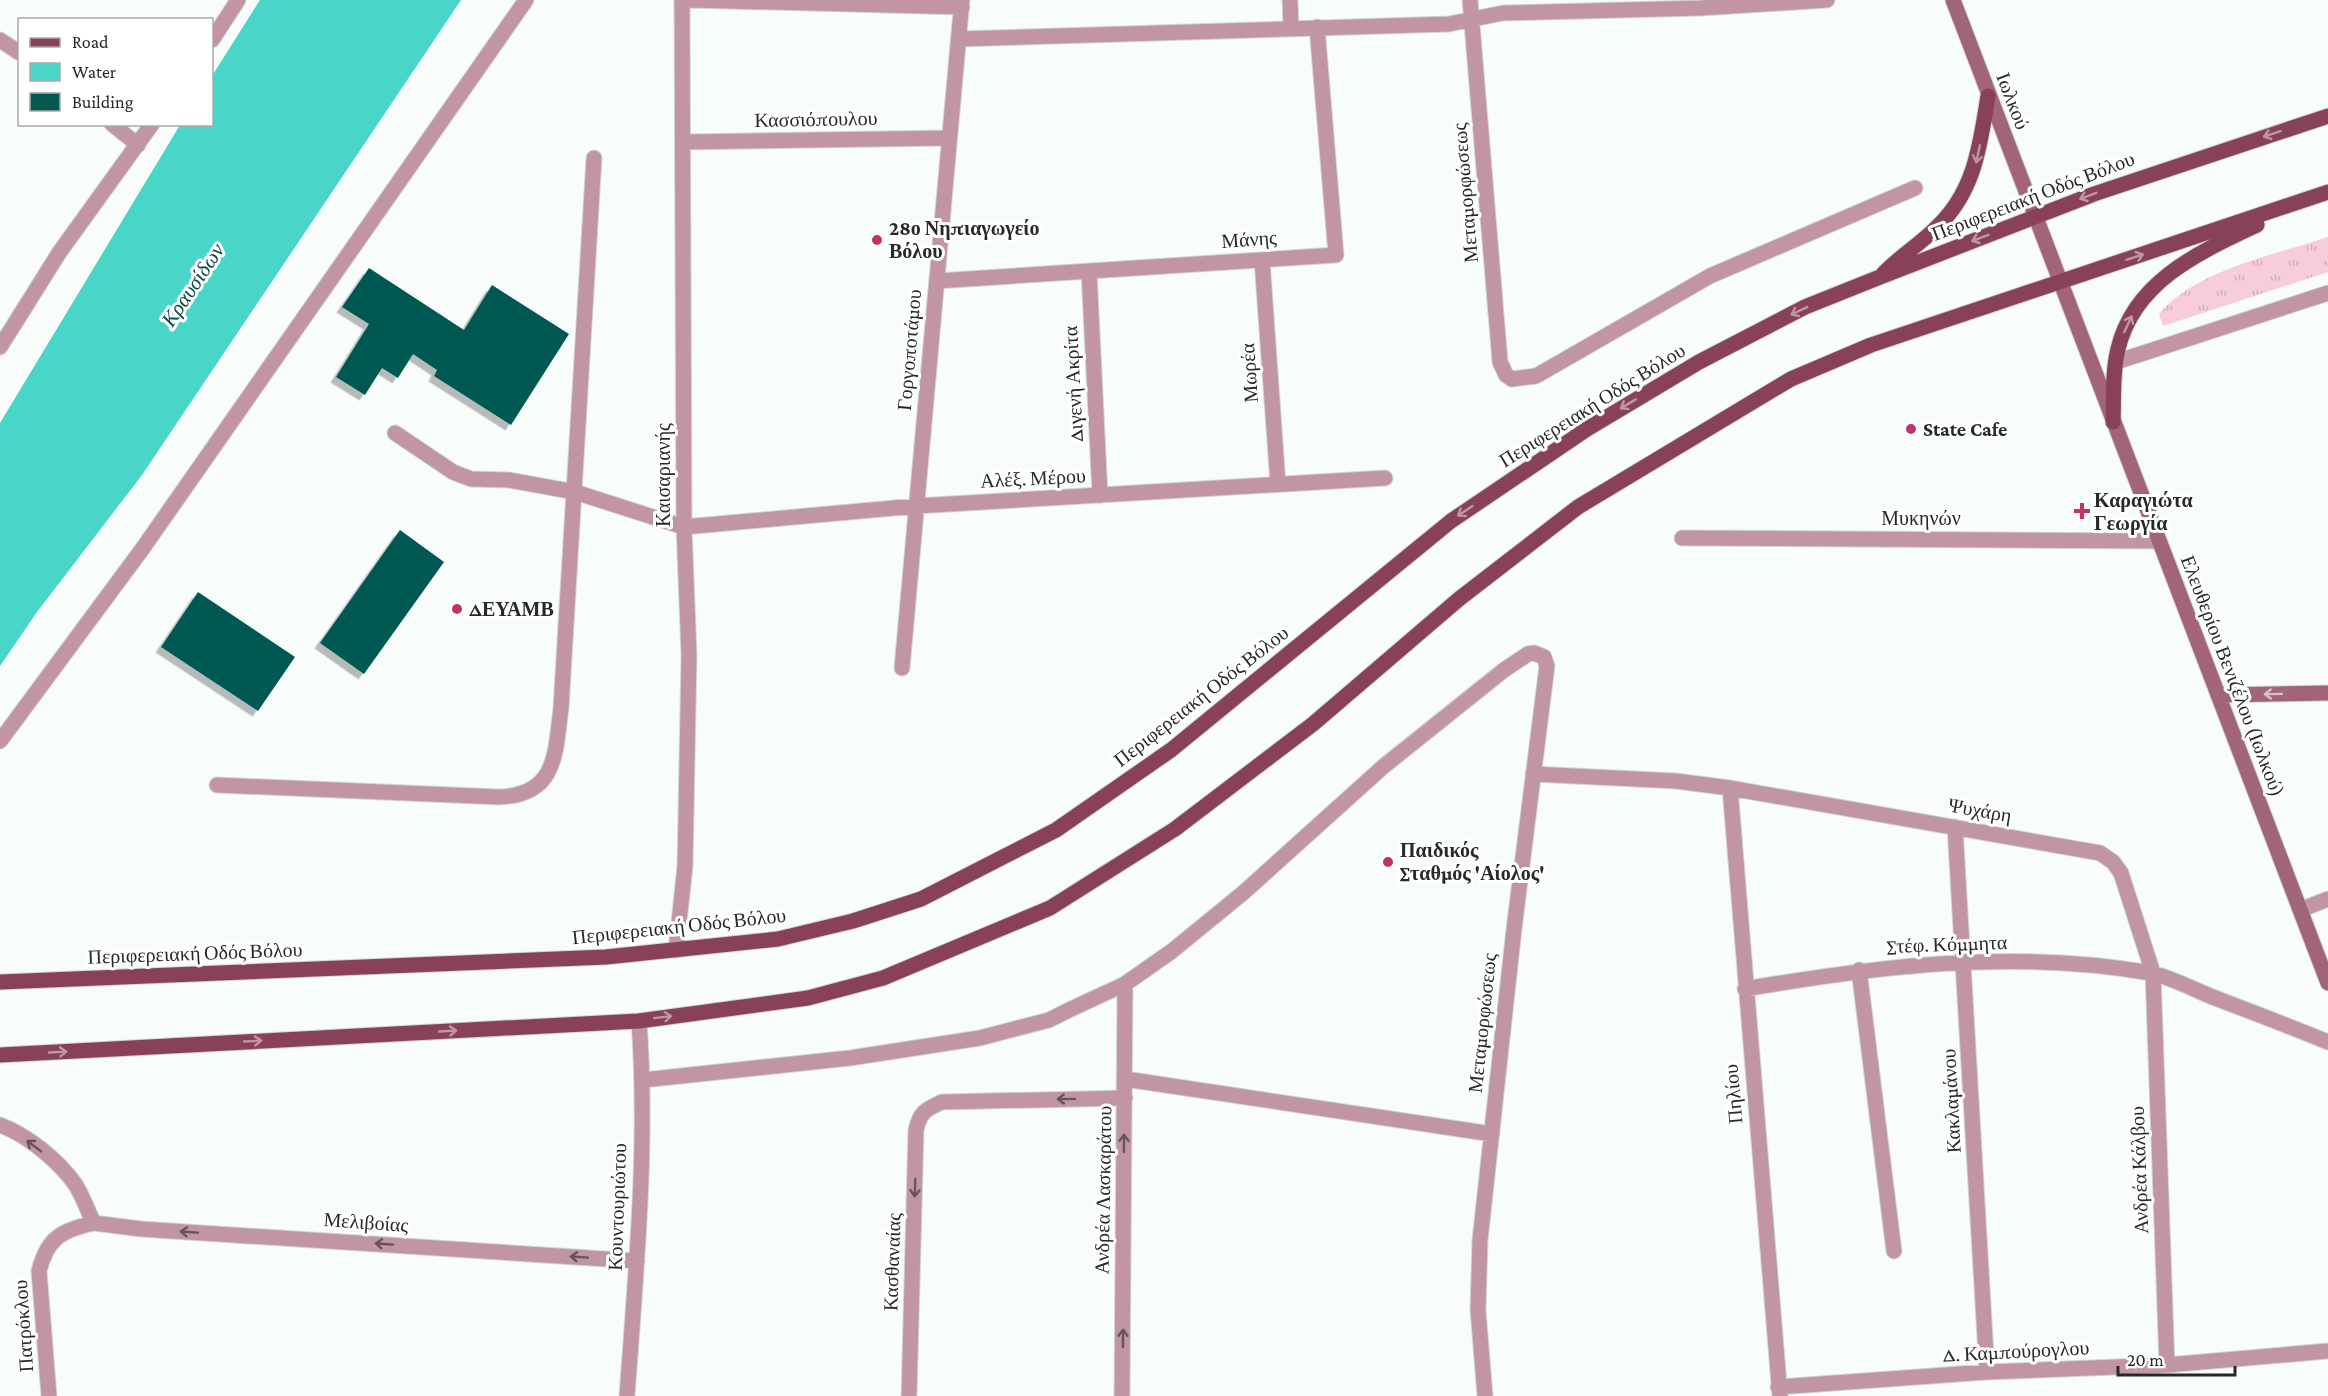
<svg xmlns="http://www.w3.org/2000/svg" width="2328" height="1396" viewBox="0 0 2328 1396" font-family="'Crimson Pro',serif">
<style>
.grass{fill:url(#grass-tufts)}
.water{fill:#49d5c7}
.building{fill:#045952;filter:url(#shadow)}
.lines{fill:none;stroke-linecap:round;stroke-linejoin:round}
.lane-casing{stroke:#d2d7d6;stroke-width:17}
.street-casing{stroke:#d2d7d6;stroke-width:17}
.secondary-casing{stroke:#d2d7d6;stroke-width:17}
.primary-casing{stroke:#d2d7d6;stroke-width:17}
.lane{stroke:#c196a2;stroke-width:15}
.street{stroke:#c196a2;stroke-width:15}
.secondary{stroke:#a26577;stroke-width:15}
.primary{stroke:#894159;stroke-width:15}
.oneway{stroke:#be96a4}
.oneway2{stroke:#dac1c9}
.oneway3{stroke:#655459}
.poi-dot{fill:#be336c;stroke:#fff;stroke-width:2}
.labels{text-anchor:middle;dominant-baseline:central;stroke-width:6;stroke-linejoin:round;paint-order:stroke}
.street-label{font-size:20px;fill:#272828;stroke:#fff}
.poi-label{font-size:20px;font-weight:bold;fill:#272828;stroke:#fff;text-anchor:start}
.water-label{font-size:21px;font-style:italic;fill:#0a4943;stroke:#fff}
</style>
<defs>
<pattern id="grass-tufts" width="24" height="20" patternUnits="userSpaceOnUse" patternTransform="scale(1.5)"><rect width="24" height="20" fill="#f6cdd8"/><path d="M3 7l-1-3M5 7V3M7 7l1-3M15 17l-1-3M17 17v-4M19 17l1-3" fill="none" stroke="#d3b0b9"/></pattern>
<filter id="shadow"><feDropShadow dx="-5.5" dy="5.5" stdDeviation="0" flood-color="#0004"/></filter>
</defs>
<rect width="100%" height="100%" fill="#f8fdfc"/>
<path class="grass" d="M2328,237v35l-165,54 -4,-12c37,-44 115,-59 169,-77z"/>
<path class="water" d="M260,0h201l-319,475 -105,137 -37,54v-243l180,-298 32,-1v-48z"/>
<path class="building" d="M369,268l95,62 28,-45 77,49 -58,91 -77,-49 3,-6 -24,-16 -15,24 -16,-10 -17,27 -29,-18 33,-53 -27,-17z
M400,530l44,32 -80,112 -44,-31z
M198,592l97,65 -37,54 -97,-64z"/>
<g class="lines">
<g class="lane-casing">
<path id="lane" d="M1290,0l1,28
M1262,260l16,224
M1089,271l11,224
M937,281l399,-26 -19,-228
M1512,379l24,-3 174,-100 205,-88
M395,433l58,39 18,7 38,1 66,12 109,35
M217,785l282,12c58,-2 56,-43 62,-89l33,-550
M1859,970l35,281"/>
</g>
<g class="street-casing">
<path id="street" d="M689,0l273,7
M1470,0l30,362 6,13 6,4
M959,39l490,-15 54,-11 198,-5 126,-8
M0,40l20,13
M212,40l26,-40
M112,124l26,21
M683,142l266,-4
M0,347l59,-94 93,-129
M2116,362l212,-69
M684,527l232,-21 469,-28
M1682,538l477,3
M902,668l60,-668
M0,741l143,-193 383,-548
M1533,774l143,7 54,7 370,65 13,9 8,11 32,100 14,392
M1730,788l50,608
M1955,827l32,545
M2300,910l28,-11
M676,950l9,-84 4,-211 -5,-128 -2,-527
M1745,989c134,-23 270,-40 406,-16 19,4 40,15 59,23 39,15 79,30 118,46
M1125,1079l367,55
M643,1080l207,-22 130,-20 69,-18 22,-11 54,-25 47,-33 71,-58 141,-127 120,-96 24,-16 6,-1 10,4 3,9 -33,263 -34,311 -2,70 7,86
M0,1125c27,10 58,35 75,59 8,12 12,26 19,39l47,6 496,32
M1778,1387l209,-15 180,-7 161,-14
M49,1396l-10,-125c8,-33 23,-41 55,-48
M627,1396c9,-125 21,-251 12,-375
M909,1396l7,-266c4,-18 10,-21 26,-28l183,-4
M1122,1396l3,-412"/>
</g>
<g class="secondary-casing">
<path id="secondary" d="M1953,0l375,983
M2218,695l110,-2"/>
</g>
<g class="primary-casing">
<path id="primary" d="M1883,274c16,-17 36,-29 53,-46 39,-36 44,-83 52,-132
M2113,422c1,-24 -1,-49 5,-73 16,-68 82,-97 139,-124
M0,982l606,-25 172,-18 75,-18 68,-22 135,-69 115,-80 280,-229 136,-92 112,-67 106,-55 75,-30 214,-83 234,-78
M0,1055l639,-34 169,-23 75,-20 167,-70 125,-79 138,-105 146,-125 119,-92 213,-128 80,-34 457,-153"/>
</g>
<use href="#lane" class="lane"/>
<use href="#street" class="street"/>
<use href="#secondary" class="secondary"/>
<use href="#primary" class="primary"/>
</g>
<defs><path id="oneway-shaft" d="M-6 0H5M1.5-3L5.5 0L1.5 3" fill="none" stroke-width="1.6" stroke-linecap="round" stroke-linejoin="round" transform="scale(1.5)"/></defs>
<g class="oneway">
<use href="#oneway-shaft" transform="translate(2272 134) rotate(162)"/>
<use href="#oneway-shaft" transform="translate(1978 154) rotate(102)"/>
<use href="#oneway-shaft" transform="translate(2088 196) rotate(159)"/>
<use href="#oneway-shaft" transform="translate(1980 238) rotate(159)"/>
<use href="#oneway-shaft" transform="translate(2135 257) rotate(-18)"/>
<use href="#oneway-shaft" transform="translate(1799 311) rotate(154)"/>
<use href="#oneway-shaft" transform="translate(2128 324) rotate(-65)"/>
<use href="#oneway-shaft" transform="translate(1628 404) rotate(149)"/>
<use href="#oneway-shaft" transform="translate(1465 511) rotate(146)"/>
<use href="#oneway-shaft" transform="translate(663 1017) rotate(-7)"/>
<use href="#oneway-shaft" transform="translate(448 1031) rotate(-3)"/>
<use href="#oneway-shaft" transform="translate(253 1041) rotate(-3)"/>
<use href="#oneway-shaft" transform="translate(58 1052) rotate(-3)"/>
</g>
<use class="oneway2" href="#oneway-shaft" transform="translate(2273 694) rotate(179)"/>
<g class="oneway3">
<use href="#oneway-shaft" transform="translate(1066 1099) rotate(179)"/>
<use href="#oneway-shaft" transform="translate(1124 1143) rotate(-89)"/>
<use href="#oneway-shaft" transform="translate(34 1146) rotate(-143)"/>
<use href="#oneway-shaft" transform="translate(915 1188) rotate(92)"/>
<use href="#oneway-shaft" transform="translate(189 1232) rotate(-176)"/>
<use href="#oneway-shaft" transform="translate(384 1244) rotate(-176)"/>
<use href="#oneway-shaft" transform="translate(579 1257) rotate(-176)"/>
<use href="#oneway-shaft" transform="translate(1123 1338) rotate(-89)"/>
</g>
<g class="poi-dot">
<circle cx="877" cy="240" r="6"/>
<circle cx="1911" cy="429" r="6"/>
<path d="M2079 502h6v6h6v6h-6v6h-6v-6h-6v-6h6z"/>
<circle cx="457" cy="609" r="6"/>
<circle cx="1388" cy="862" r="6"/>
</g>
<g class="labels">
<g class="street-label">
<text transform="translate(2013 101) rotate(69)">Ιωλκού</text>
<text transform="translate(816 119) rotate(-1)">Κασσιόπουλου</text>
<text transform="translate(1465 193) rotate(-95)">Μεταμορφώσεως</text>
<text transform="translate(2033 196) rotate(-21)">Περιφερειακή Οδός Βόλου</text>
<text transform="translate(1249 239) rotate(-4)">Μάνης</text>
<text transform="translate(909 350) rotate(-85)">Γοργοποτάμου</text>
<text transform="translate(1249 373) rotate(-94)">Μωρέα</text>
<text transform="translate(1073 384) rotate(-93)">Διγενή Ακρίτα</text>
<text transform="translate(1592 405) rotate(-32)">Περιφερειακή Οδός Βόλου</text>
<text transform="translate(663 475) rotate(-90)">Καισαριανής</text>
<text transform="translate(1033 478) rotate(-3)">Αλέξ. Μέρου</text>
<text x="1921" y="518">Μυκηνών</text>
<text transform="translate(2233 676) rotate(69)">Ελευθερίου Βενιζέλου (Ιωλκού)</text>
<text transform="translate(1201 696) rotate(-38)">Περιφερειακή Οδός Βόλου</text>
<text transform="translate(1980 810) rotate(10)">Ψυχάρη</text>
<text transform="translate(679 926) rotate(-6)">Περιφερειακή Οδός Βόλου</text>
<text transform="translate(1947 944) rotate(-2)">Στέφ. Κόμμητα</text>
<text transform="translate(195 953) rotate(-2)">Περιφερειακή Οδός Βόλου</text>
<text transform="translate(1482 1023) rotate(-84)">Μεταμορφώσεως</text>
<text transform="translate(1733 1094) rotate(-95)">Πηλίου</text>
<text transform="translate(1951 1101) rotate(-93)">Κακλαμάνου</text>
<text transform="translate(2139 1170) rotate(-92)">Ανδρέα Κάλβου</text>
<text transform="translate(1103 1190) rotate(-89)">Ανδρέα Λασκαράτου</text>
<text transform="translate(617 1207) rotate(-88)">Κουντουριώτου</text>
<text transform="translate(366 1222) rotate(4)">Μελιβοίας</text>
<text transform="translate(892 1262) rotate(-88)">Κασθαναίας</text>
<text transform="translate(23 1326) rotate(-94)">Πατρόκλου</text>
<text transform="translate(2016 1351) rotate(-3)">Δ. Καμπούρογλου</text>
</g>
<g class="poi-label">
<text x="889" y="228">28ο Νηπιαγωγείο<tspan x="889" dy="23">Βόλου</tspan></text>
<text x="1923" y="429">State Cafe</text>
<text x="2094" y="500">Καραγιώτα<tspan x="2094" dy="23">Γεωργία</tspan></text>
<text x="469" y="609">ΔΕΥΑΜΒ</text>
<text x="1400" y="850">Παιδικός<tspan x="1400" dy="23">Σταθμός 'Αίολος'</tspan></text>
</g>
<g class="water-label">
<text transform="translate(193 285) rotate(-56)">Κραυσίδων</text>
</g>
</g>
<rect x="18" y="18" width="195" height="108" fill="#ffffff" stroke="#a9a9a9" stroke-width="1.5"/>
<rect x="30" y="38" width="30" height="9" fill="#894159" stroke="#a9a9a9" stroke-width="1.5"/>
<text x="72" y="48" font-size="18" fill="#272828">Road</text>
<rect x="30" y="63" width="30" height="18" fill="#49d5c7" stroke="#a9a9a9" stroke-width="1.5"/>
<text x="72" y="78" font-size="18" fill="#272828">Water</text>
<rect x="30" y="93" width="30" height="18" fill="#045952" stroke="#a9a9a9" stroke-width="1.5"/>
<text x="72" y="108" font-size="18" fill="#272828">Building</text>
<path d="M2118 1366v9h117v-9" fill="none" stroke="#272828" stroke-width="3"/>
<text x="2127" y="1366" font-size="18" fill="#272828" stroke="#ffffff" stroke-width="4.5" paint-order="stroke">20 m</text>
</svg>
